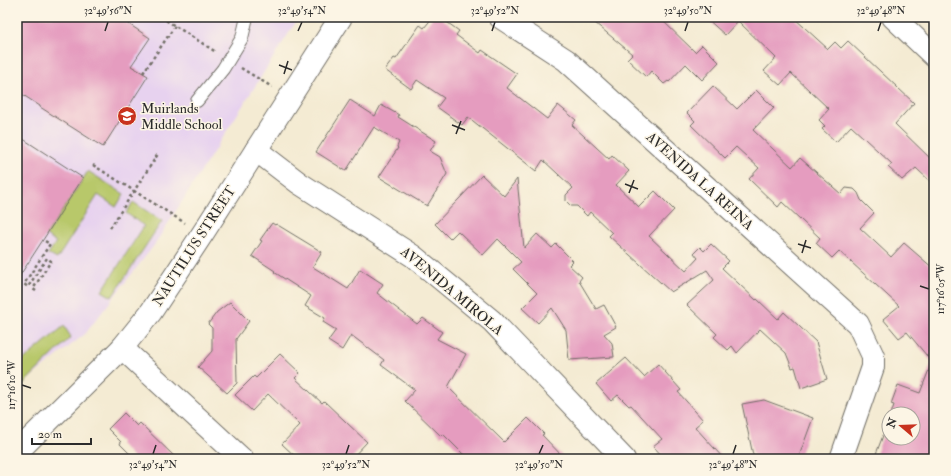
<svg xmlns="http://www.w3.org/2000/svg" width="951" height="476" viewBox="0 0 951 476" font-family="'IM FELL Double Pica',serif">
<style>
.built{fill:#e7d2ef}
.green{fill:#b8c86b;stroke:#727a4b}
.building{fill:#e59cbf}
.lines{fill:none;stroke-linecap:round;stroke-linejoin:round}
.lane-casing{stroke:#716e66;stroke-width:14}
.street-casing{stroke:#716e66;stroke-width:24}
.secondary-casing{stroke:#716e66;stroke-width:24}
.path{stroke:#716e66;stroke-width:2.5;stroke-dasharray:3 3;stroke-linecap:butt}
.lane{stroke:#fff;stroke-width:12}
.street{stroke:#fff;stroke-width:22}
.secondary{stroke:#fff;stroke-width:22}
.ticks{fill:none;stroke:#2b2b2b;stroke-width:1.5}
.labels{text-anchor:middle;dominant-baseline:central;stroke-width:3;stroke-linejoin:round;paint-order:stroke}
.poi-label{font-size:14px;fill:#2b2b2b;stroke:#fcf5e5;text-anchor:start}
.street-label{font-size:14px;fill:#2b2b2b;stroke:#fcf5e5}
.neatline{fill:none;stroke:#2b2b2b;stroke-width:1.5}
.ticks-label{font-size:10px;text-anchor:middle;fill:#2b2b2b}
</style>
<rect width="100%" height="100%" fill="#fcf5e5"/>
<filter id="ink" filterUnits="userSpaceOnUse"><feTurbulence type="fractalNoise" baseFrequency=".025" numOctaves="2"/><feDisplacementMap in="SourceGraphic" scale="8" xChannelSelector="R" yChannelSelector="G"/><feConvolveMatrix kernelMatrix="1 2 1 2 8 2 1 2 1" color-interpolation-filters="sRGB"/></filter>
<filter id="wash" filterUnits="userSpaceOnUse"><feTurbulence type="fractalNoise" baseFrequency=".012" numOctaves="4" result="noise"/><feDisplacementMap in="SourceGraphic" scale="16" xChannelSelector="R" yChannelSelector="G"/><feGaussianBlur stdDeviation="0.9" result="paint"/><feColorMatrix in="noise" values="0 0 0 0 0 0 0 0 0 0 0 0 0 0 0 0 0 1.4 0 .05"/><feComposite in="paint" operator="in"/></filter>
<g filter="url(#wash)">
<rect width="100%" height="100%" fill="#f4ebd3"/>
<path class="built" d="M17,17h282l-144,227 -70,90 -68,54z"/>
<path class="green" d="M88,171l36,23 -8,13 -18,-12 -41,64 -9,-5 8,-12 -10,-6z
M133,202l29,19 -50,76 -10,-6 42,-65 -18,-13z
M64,326l7,11 -54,53v-25z"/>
<g id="blocks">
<path class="building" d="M17,17h101l32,21 -19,28 17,10 -45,71 -63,-40v-1l-23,-15z
M433,17h7l19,14 -3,4 24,18 2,-3 35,24 -10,14 40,31 11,-14 18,15 -4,5 37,34 3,-4 17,16 -13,14 23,22 16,-16 19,19 -25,26 37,35 12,-13 -4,-5 6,-6 4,4 7,-7 18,17 -7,7 34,32 1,-1 21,20 6,-7 32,30 11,37 -26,9 -6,-21 -3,1 -6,-15 -26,-24 -23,24 -5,-7 -4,4 -14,-13 3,-3 -30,-29 27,-25 -7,-10 -36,22 -62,-56 3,-3 -22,-21 -3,4 -10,-10h-6l-5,-5v-6l7,-7 -30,-28 -7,11 -68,-54 -6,8 -25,-18 7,-9 -27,-18 -6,9 -26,-19 9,-12 2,1 24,-34 4,3z
M588,17h71l36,35 7,-7 17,17 -17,18 -16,-16 -17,18 -1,-1 -4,3 -13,-13 -5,6 -19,-18 5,-5z
M705,17h88l35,32 7,-7 6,6 7,-7 66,62 -19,21 39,38v23l-18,-17 -14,12 -14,-13 4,-3 -41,-38 -15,16 -14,-13 3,-3 -6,-6 10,-11 -38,-36 -11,12 -16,-14 12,-13 -38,-37 -13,14z
M713,86l24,23 19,-19 18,18 -21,22 39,37 8,-9 41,36 5,-6 8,1 4,4 3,7 13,13 -14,15 31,29 13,-14 30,26v189l-8,-3 -2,4h-50l15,-39v18h24v-24h-22l3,-9 -3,-1 7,-19 22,8 12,-31 -25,-30 -8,6 -16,-19 16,-13 -60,-55 -7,7 -16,-15 4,-5 -38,-36 -4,5 -29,-28 10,-11 -23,-21 -11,11 -34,-33 4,-4 -8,-8z
M350,100l25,16 6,-11 18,10 -1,2 38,24 -6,10 10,6 7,17 -20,32 -48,-29 19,-29 -1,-1 2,-5 -25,-15 -28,44 -30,-19z
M17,135l66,43 -66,102z
M482,175l22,21 13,-17 7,69 13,-14 15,14 4,-4 17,17 -4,4 13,12 -3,4 17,28 8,-4 12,22 -12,7 8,9 2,14 -45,3 -3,-30 -14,-22 -14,15 -16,-15 15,-15 -24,-24 8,-7 -23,-23 -15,16 -25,-24 -8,8 -15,-15z
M272,223l3,2 1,-1 46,28 -9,15 35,22 12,-20 23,15 -6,9 40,31 6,-6 19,14 -5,7 29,15 -18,33 56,55 24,-24 16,16 -2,1 23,24h-97l-25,-25 -2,2 -36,-35 10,-11 -34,-25 3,-5 -33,-25 -9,15 -14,-9 8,-11 -13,-8 2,-4 -20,-12 6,-10 -37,-24 1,-1 -23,-15 10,-15 -2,-1z
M230,302l19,19 -13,18 1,44 -10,10 -29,-26 14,-16v-23l-4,-4 9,-12z
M280,354l20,19 -5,5 27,25 2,-2 43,41 -16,17h-53l-16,-15 18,-19 -32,-31 -16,17 -17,-16 19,-19 2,2z
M626,358l18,19 14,-13 23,26 -3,2 25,28 -8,7 29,32h-59l-12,-13 9,-7 -31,-34 -2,1 -11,-11 -7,6 -15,-17z
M764,400l49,18 -15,41h-34l-11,-4 -11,-51z
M124,413l13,13 3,-3 37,36h-42l-15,-15 1,-2 -13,-13z"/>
</g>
</g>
<g filter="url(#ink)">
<use href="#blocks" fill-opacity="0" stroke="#716e66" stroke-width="1"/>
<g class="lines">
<g class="lane-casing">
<path id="lane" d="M197,101l26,-32 19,-31 5,-21"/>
</g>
<g class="street-casing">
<path id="street" d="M500,17l66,43 292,264 15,32v11l-32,92
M893,17l41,39
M256,150l43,33 114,73 79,65 132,138
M122,348l120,111"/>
</g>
<g class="secondary-casing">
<path id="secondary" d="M17,452l105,-104 29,-36 52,-79 138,-216"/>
</g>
<path class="path" d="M161,17l55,35
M241,68l31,19
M143,73l32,-47
M93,165l92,58
M110,228l48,-74
M36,291l-3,-2 18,-28 -4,-3 -19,29 -4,-3 26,-40 -7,-4
M17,310l5,3"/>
<use href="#lane" class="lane"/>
<use href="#street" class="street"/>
<use href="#secondary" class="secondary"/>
</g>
</g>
<path class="ticks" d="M105,31l3,-9M298,31l4,-9M492,31l3,-9M685,31l3,-9M878,31l3,-9M279,65l13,5M284,74l4,-13M452,125l13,5M456,134l5,-13M625,184l13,5M629,193l5,-13M798,244l13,4M802,253l4,-13M920,286l9,3M22,385l9,3M153,454l3,-9M346,454l3,-9M539,454l4,-9M733,454l3,-9"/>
<defs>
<g id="school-disc" transform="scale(1)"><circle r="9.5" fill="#c8321e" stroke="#fcf5e5"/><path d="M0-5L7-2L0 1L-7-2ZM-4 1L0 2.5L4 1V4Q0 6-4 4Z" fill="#fff"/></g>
</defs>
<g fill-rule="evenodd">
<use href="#school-disc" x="127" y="116"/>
</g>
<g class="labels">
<g class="poi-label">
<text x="141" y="108">Muirlands<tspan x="141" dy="16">Middle School</tspan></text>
</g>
<g class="street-label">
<text transform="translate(700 181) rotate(42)">AVENIDA LA REINA</text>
<text transform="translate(194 246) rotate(-57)">NAUTILUS STREET</text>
<text transform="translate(452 291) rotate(40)">AVENIDA MIROLA</text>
</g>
</g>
<rect width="951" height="476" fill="none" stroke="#fcf5e5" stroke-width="44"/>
<g transform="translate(901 426) rotate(289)"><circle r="19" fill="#fcf5e5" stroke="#a8a49b"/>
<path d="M0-3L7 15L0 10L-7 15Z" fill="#c8321e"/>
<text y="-6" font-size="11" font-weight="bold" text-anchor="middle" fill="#2b2b2b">N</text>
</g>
<path d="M32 438v6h59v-6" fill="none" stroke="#2b2b2b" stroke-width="2"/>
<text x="38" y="438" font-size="12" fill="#2b2b2b" stroke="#fcf5e5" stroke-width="3" paint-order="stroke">20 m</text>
<rect x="22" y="22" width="907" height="432" class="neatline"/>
<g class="ticks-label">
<text x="108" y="14">32°49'56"N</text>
<text x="302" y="14">32°49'54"N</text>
<text x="495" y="14">32°49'52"N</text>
<text x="688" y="14">32°49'50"N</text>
<text x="881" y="14">32°49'48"N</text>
<text transform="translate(940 289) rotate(-90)" y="4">117°16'05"W</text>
<text transform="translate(11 385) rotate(-90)" y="4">117°16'10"W</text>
<text x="153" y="468">32°49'54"N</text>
<text x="346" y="468">32°49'52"N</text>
<text x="539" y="468">32°49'50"N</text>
<text x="733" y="468">32°49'48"N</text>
</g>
</svg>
